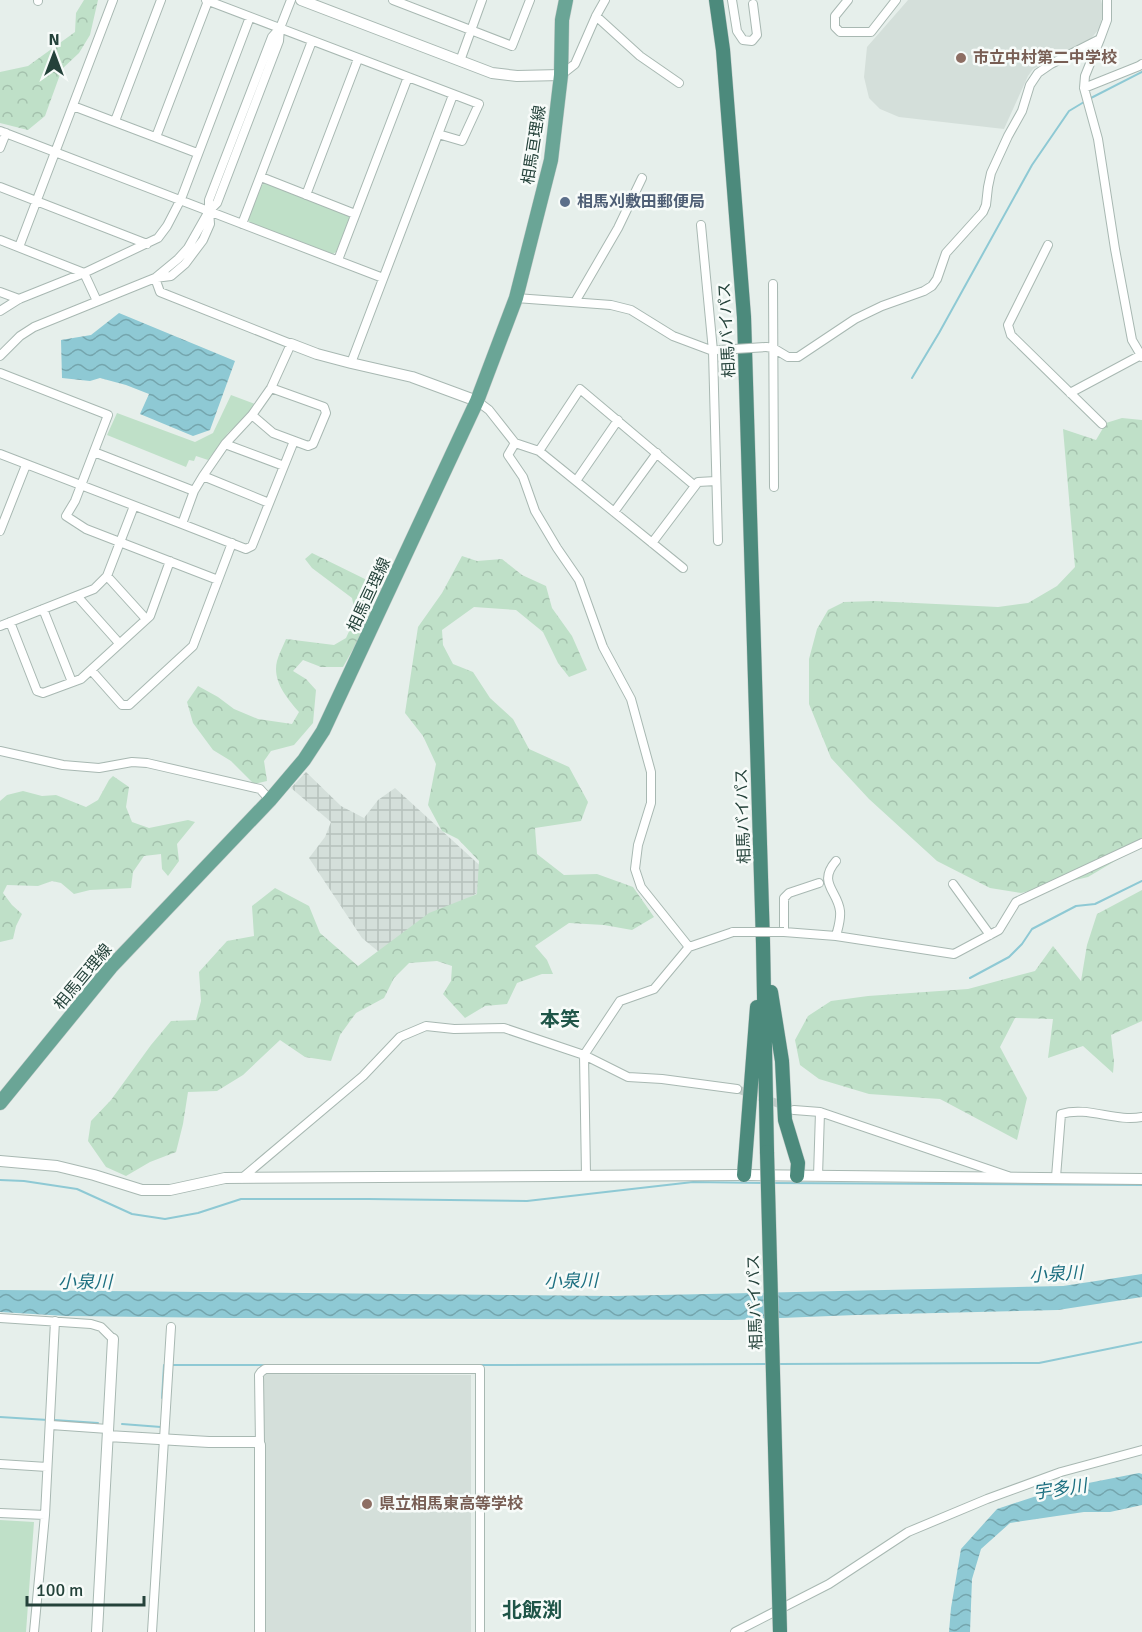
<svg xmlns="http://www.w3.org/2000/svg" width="1142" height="1632" viewBox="0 0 1142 1632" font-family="Signika,'Noto Sans JP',sans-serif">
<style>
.built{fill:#d4dfda}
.industrial{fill:url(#industrial-grid)}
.forest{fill:url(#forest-crowns)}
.park{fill:#bfe0c8}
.water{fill:url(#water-waves)}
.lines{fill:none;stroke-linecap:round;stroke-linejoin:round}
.stream{stroke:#8ec9d4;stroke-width:2}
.minor-tunnel{stroke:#bfccc8;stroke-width:8;stroke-dasharray:8 4;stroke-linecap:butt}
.minor-casing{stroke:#a8b8b2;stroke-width:10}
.tertiary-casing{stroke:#a8b8b2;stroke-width:12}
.primary-casing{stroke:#c2cac8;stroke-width:15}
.trunk-casing{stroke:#c2cac8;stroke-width:15}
.minor{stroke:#fff;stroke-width:8}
.tertiary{stroke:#fff;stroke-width:10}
.primary{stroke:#6aa596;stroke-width:14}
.trunk{stroke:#4c8a7c;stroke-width:14}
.minor-bridge-casing{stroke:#a8b8b2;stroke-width:10;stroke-linecap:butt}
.trunk-bridge-casing{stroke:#c2cac8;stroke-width:15;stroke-linecap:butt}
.minor-bridge{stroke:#fff;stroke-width:8}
.trunk-bridge{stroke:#4c8a7c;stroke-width:14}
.education-dot{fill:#8d6e63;stroke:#f7fbf9;stroke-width:2}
.service-dot{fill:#5c6f8a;stroke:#f7fbf9;stroke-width:2}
.labels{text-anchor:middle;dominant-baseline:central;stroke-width:5;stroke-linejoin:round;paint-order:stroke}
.education-label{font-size:16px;font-weight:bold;fill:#785e54;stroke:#f7fbf9;text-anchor:start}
.street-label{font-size:16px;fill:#24423a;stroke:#f7fbf9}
.service-label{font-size:16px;font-weight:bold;fill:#4e5e75;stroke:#f7fbf9;text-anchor:start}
.water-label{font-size:18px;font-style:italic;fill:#1c6f80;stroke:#f7fbf9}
.quarter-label{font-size:20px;font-weight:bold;fill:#1f5548;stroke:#f7fbf9}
</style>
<defs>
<pattern id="industrial-grid" width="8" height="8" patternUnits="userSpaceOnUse" patternTransform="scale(1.5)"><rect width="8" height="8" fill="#d4dfda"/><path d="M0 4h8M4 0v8" fill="none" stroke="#b6c1bc"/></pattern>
<pattern id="forest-crowns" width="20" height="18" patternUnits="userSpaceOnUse" patternTransform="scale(1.5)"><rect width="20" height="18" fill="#bfe0c8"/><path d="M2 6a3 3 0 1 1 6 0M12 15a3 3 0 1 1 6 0" fill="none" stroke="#a4c1ad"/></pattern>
<pattern id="water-waves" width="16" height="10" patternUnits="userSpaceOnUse" patternTransform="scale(1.5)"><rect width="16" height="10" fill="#8ec9d4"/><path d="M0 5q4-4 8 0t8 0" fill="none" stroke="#74a5ad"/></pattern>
</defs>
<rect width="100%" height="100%" fill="#e6efeb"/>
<path class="built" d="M908,0h193l3,12 -5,17 -10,12 -56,28 -5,7 -24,53 -105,-12 -19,-8 -11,-11 -5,-21 3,-30z
M262,1374l209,1v257h-209z"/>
<path class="industrial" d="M306,772l35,34 23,12 14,-18 17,-12 102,93 -118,71 -17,-14 -53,-80 16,-21 6,-15 -40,-34z"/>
<path class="forest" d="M84,0h14l-8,35 -11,18 -17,16 -17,47 -17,14 -28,-7v-51l28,-6 47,-34 1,-19z
M1122,418l20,2v425l-54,32 -67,16 -31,-5 -53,-27 -68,-62 -38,-41 -22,-54v-45l8,-30 11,-19 16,-8 30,-1 124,6 30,-4 29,-17 18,-19 -12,-138 33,11 10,-17z
M312,553l61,30v25l-12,27 -18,32h-22l-18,-7 -10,11 13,8 10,11 -3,33 -19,22 -23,6 -7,10 3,20 -13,3 -23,-23 -18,-11 -20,-27 -6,-21 11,-16 20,11 16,12 24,10 34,5 7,-12c-12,-14 -27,-31 -22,-51 2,-7 6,-15 9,-22l48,6 12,-7 10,-22 -4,-18 -40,-30 -7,-9z
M462,556l15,5 25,-2 20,16 24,11 6,22 20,28 15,34 -18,7 -11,-14 -15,-31 -27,-22 -42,-3 -32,23 1,15 10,19 20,8 17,26 23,21 16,30 40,18 19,35 -7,19 -46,7 2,26 27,21 33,-1 36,13 21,30 -22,13 -28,-5 -35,-2 -34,23 12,14 6,14h-11l-25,9 -10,21 -22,2 -20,12 -22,-24 8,-13 1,-15 -15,-5 -28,2 -15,15 -10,20 -28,15 -16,22 -9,26 -26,-4 -25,-17 -37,35 -26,16 -29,1 -5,32 -7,28 -26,10 -24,14 -20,-9 -18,-26 3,-20 20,-21 40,-55 20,-24 25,-1 5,-19 -2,-29 28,-31 27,-5 -2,-30 23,-18 34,18 11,27 38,33 71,-53 48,-19 2,-33 -21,-22 -16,-8 -14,-26 8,-41 -13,-28 -18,-23 13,-86 24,-34z
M113,776l16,11 -3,20 6,15 17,6 39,-8 7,2 -18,22 2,17 -11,15 -6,-7 -1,-15 -17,2 -11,16 -2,16 -41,2 -16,4 -13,-11 -9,-2 -14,5 -31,-1 -4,8 9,12 10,9 -6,12 -3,13 -13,3v-141l7,-6 16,-4 19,5 14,-1 30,12 12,-7 11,-20z
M1142,890v131l-31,14 3,27 -1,11 -30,-27 -35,12 5,-39 -38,-1 -15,29 27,51 -10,42 -77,-41 -71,-5 -50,-15 -19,-14 -5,-25 13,-24 23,-15 37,-5 100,-7 67,-18 18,-25 28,35 6,-36 10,-31z"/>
<path class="park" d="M265,183l82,32 3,3 -14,34 -3,2 -84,-32 -1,-3 14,-34z
M231,395l24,9 -14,18 -13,11 -20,27 -12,-4 -2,5 -5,-1 -3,7 -79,-32 10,-22 78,29 18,-9z
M0,1520l34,2 -8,110h-26z"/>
<path class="water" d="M119,313l116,48 -25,69 -17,6 -53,-22 9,-20 -23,-9 -26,-7 -10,3 -28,-3 -1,-38 30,-5z
M1142,1274v23l-84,13 -202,5 -124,5 -504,-2 -162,-2 -66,-4v-22l614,6 449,-10z
M1139,1473l3,1v31l-32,7h-26l-74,11 -29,26 -9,30 -2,53h-21l2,-24 10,-59 36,-40 61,-20z"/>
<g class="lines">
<path class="stream" d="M1089,99l53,-27
M912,378l27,-45 93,-168 37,-54 15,-9
M970,978l39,-21 13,-13 10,-15 44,-23 19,-2 47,-23
M0,1180l24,1 53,8 55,25 33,5 33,-6 43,-14h128l158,2 166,-19 71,1
M773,1183l369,2
M779,1364l260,-1 103,-21
M479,1365l288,-1
M162,1398l2,-33h126
M0,1417l48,3
M54,1420l44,3
M122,1424l39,3"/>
<path class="minor-tunnel" d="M737,1089l51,18"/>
<g class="minor-casing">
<path id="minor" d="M38,0v1
M206,0l273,104 -17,37 -24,-7
M393,0l119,46 18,-46
M732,0l5,31 6,9 9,1 5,-6 -4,-31
M848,0l-13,16v11l5,5h31l25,-32
M596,16l44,40 39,27
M1100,39l-15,37 -1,12 14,51 17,110 17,91 10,17
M460,61l22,-61
M561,75l14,-11 21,-48 9,-16
M1084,88l55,-22 3,-2
M73,106l124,47
M115,121l46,-121
M0,131l383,147
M156,137l52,-136
M0,148l6,-15
M261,177l94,37
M0,187l147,57
M306,195l52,-136
M242,224l70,-183
M701,225l12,126 5,190
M0,240l84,33 13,28
M1048,245l-40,80 3,10 91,89
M19,247l94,-247
M338,260l70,-183
M155,278l23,-19 10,-11 21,-37v-11l63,-163 8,-9 11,-28
M773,284l1,203
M0,292l19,7
M516,298l95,7 20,5 42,26 40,15 3,-1
M575,302l43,-74 24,-50
M0,311l19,-12 65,-26 74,-35 9,-12 14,-27 69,-182
M766,347l7,1 15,9h10l57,-38 27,-13 42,-15 8,-5 5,-7 9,-26 37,-41 3,-7 2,-18 3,-14 17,-37 14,-25 8,-26 8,-12 13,-9 49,-25 7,-19v-20
M0,356l20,-20 14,-9 121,-49 16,-2 14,-12 18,-24 7,-16 -1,-13 8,-8 62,-162 1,-13
M351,363l102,-268
M0,373l108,42 -33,86 -9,15 20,13 132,51
M1070,393l71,-38
M477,401l12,9 26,33 -7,12 15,22 12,34 22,37 22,32 24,67 28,52 20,73v31l-13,42 -3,24 6,18 48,60
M252,415l21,18 35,13 5,-2 13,-31 -2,-6 -53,-19
M515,443l24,8 144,117
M225,444l59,22
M539,451l41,-62 115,97 -43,57
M94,452l100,39
M0,454l182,70 12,-33 9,-15 22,-32 27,-29 19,-27 20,-44 -131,-52 -5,-14
M203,476l66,27
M576,481l42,-61
M695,486l3,-4 18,-1
M614,512l43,-59
M182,524l64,25 6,-3 42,-105
M0,531l26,-66
M107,576l39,43
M77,596l42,47
M43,609l29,73
M10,622l27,69 6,2 38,-14 69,-63 20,-55
M0,626l94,-37 13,-13 27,-70
M91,670l31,35h7l64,-59 39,-103
M0,751l63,14 36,3 33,-6 15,1 113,26 10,11
M819,883l-30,10 -5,5v34l52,4 118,18 45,-24 17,-28 126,-59
M953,884l37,51
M836,936c2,-8 5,-16 4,-25 -2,-20 -23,-28 -4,-50
M794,1110l26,2 188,64
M586,1175l-2,-120 36,-54 34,-12 35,-42 44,-15
M818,1176l2,-64
M1056,1177l5,-63c27,-8 54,8 81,3
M242,1178l121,-102 37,-39 26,-11 28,3 50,-1 80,27 44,22 34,2 75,10
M0,1318l91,6 10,3 12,12
M51,1425l57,4
M260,1445l-1,-70 2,-3 4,-3h215v263
M0,1464l47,3
M0,1513l45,2
M34,1632l11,-117 10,-194
M152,1632l19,-305
M735,1632l94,-48 79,-52 79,-33 74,-27 81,-22"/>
</g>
<g class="tertiary-casing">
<path id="tertiary" d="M301,0l191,73 25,3 44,-1
M291,344l26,10 34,9 61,14 65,24
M0,1161l57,5 37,9 48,15h28l55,-12 519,-3 398,4
M108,1436l101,6h49l2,3v187
M97,1632l16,-293"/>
</g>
<g class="primary-casing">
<path id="primary" d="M0,1103l111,-136 159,-167 34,-40 19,-29 154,-330 39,-103 35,-138 10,-85 1,-55 4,-20"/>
</g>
<g class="trunk-casing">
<path id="trunk" d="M716,0l7,50 21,267 19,626 4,209
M771,992l11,69 3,59 13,43 -1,13
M744,1175l13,-168"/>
</g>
<use href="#minor" class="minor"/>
<use href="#tertiary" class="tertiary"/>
<use href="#primary" class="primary"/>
<use href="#trunk" class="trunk"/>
<g class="minor-bridge-casing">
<path id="minor-bridge" d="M719,350l47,-3
M733,932h51"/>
</g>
<g class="trunk-bridge-casing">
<path id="trunk-bridge" d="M767,1152l13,480"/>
</g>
<use href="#minor-bridge" class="minor-bridge"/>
<use href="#trunk-bridge" class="trunk-bridge"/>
</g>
<g class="education-dot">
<circle cx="961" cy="58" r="6"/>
<circle cx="367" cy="1504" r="6"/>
</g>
<circle class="service-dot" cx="565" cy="202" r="6"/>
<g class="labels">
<g class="education-label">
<text x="973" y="58">市立中村第二中学校</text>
<text x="379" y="1504">県立相馬東高等学校</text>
</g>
<g class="street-label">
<text transform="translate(534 145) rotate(-81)">相馬亘理線</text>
<text transform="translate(727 330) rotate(-93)">相馬バイパス</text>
<text transform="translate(369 595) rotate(-65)">相馬亘理線</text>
<text transform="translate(743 816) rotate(-92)">相馬バイパス</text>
<text transform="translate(83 977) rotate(-50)">相馬亘理線</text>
<text transform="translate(755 1302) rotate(-92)">相馬バイパス</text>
</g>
<g class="service-label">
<text x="577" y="202">相馬刈敷田郵便局</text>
</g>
<g class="water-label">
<text transform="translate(1056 1274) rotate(-3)">小泉川</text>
<text transform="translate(571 1281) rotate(-1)">小泉川</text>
<text x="85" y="1282">小泉川</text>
<text transform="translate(1060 1489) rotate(-8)">宇多川</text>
</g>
<g class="quarter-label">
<text x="560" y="1019">本笑</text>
<text x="532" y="1610">北飯渕</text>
</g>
</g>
<g transform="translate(54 54)" stroke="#f7fbf9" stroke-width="4.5" paint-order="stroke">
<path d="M0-4.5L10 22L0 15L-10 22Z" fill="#24423a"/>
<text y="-9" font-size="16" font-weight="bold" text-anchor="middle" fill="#24423a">N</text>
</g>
<path d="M27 1596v9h117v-9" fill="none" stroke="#24423a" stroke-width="3"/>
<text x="36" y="1596" font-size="18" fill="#24423a" stroke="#f7fbf9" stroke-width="4.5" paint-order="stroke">100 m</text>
</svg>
